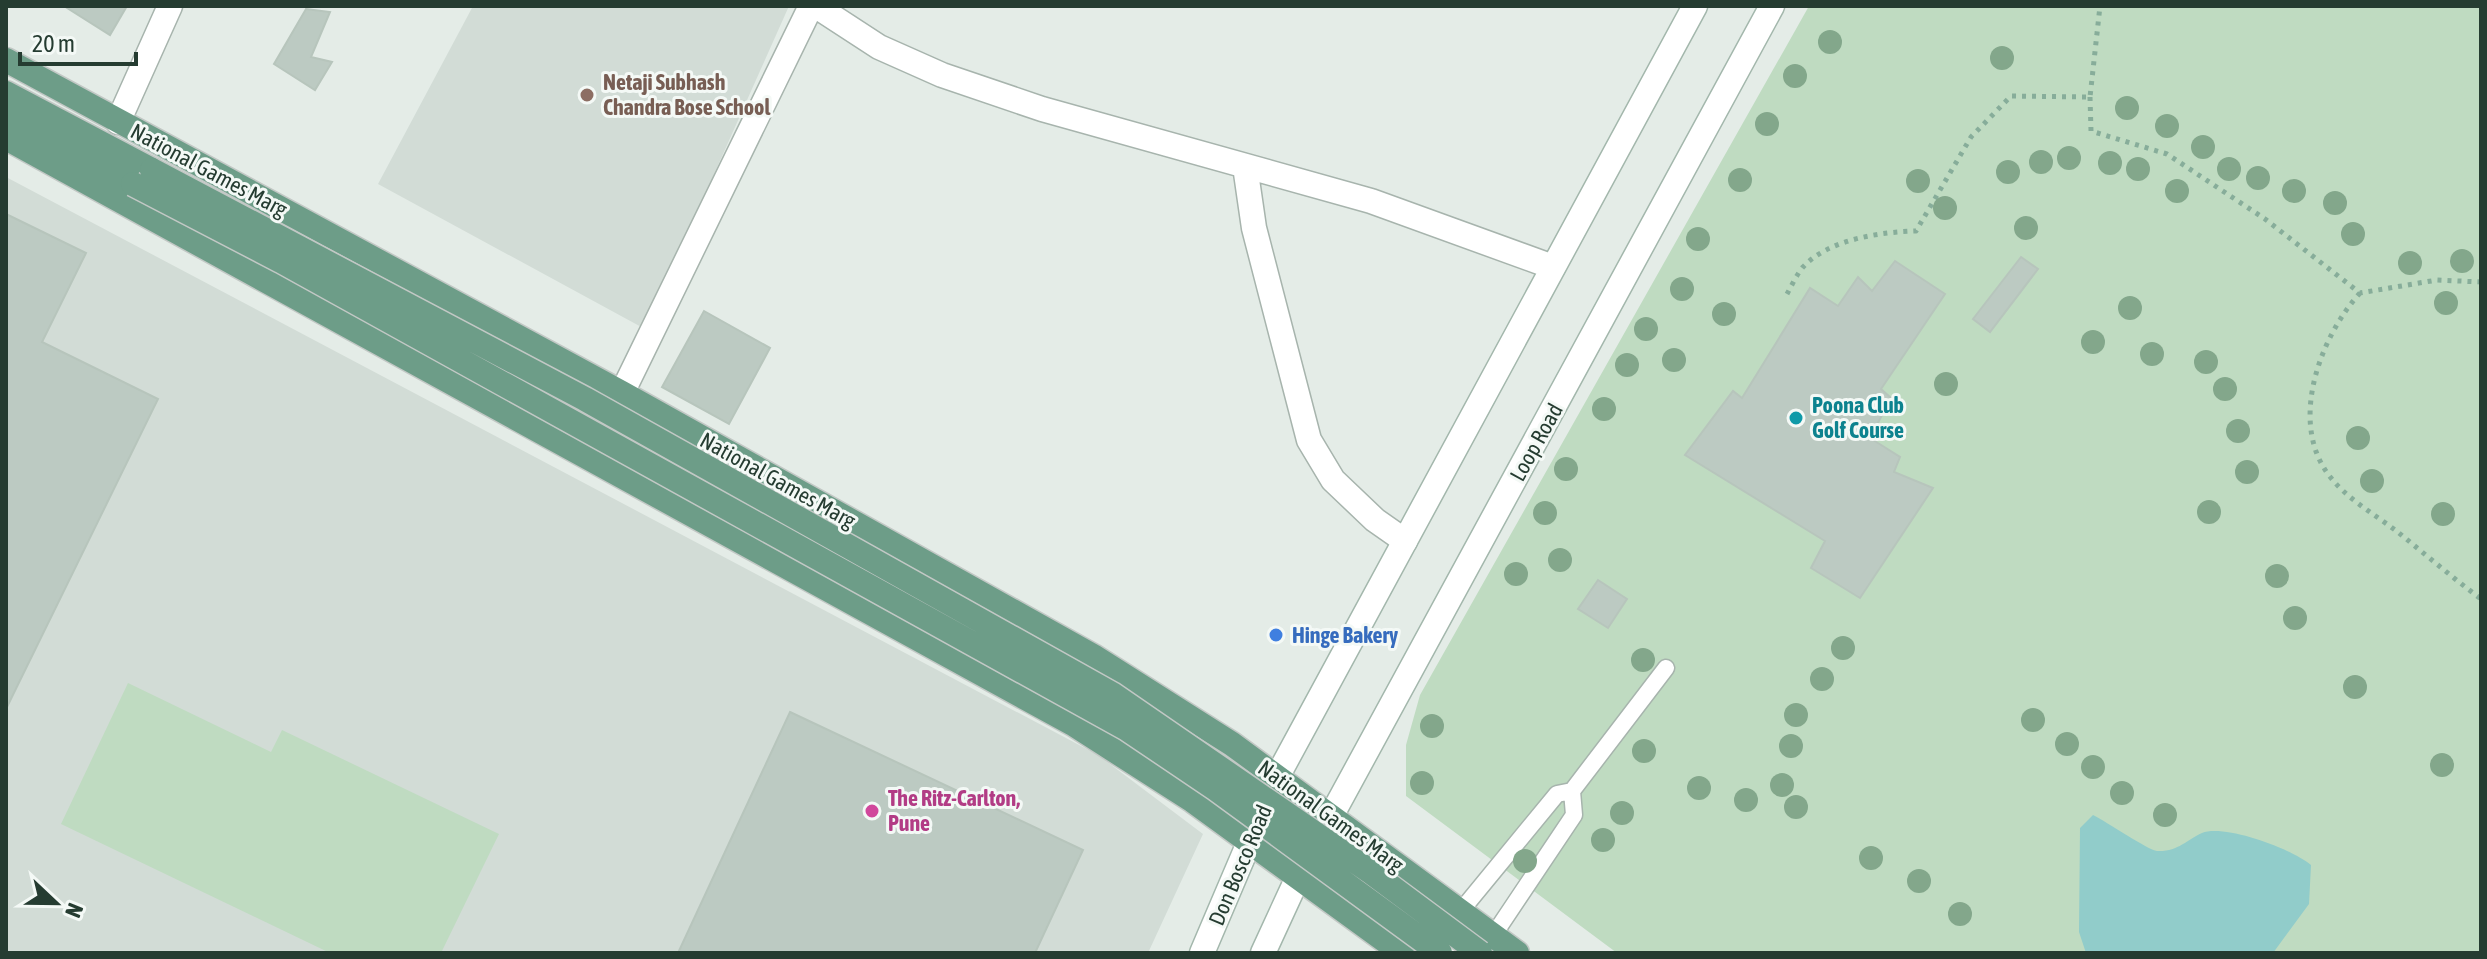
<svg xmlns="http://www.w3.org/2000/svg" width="2487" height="959" viewBox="0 0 2487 959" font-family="'Asap Condensed',sans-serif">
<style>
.built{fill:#d2dcd6}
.green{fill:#bfdbc1}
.water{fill:#91ccca}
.building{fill:#bccac2;stroke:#b7c5bc;stroke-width:2}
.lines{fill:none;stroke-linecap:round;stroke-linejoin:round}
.service-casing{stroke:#a7b4ad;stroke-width:19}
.minor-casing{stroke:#a7b4ad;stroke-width:27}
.secondary-casing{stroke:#a3b7ac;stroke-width:27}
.primary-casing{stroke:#c2c8c5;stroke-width:27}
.path{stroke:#87ad9a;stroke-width:5;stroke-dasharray:4 6;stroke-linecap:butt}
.service{stroke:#fff;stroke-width:16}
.minor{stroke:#fff;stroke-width:24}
.secondary{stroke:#fff;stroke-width:24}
.primary{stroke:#6d9d88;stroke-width:24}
.primary-bridge-casing{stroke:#c2c8c5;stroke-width:27;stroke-linecap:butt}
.primary-bridge{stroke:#6d9d88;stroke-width:24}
.tree{fill:#83a78b}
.education-dot{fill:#8d6e63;stroke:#f4f9f6;stroke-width:3}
.culture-dot{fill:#0f9aa8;stroke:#f4f9f6;stroke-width:3}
.shop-dot{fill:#3f7fe0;stroke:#f4f9f6;stroke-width:3}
.hotel-dot{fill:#d1479c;stroke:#f4f9f6;stroke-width:3}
.labels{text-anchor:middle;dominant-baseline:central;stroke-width:6;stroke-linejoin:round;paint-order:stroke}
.education-label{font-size:22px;font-weight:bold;fill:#785e54;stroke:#f4f9f6;text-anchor:start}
.street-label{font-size:22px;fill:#253c31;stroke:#f4f9f6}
.culture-label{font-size:22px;font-weight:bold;fill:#0d838f;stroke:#f4f9f6;text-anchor:start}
.shop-label{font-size:22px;font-weight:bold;fill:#366cbe;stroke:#f4f9f6;text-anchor:start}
.hotel-label{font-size:22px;font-weight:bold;fill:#b23c85;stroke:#f4f9f6;text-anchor:start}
</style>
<rect width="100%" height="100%" fill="#e4ece7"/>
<path class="built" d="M473,6h316l-144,323 -267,-145z
M6,177l1092,578 105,79 -55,119h-1142z"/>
<path class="green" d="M1809,6h672v947h-864l-211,-157v-51l14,-50z
M128,683l143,69 11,-22 217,104 -58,119h-111l-269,-129z"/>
<path class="water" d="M2093,815c14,7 55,35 64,36 21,1 29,-11 45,-18 23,-9 90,16 109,32l-2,39 -36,49h-187l-7,-21 1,-104z"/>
<path class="building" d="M64,6h63l-17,29z
M306,9l24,3 -19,45 21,5 -17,28 -41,-26z
M6,214l80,39 -44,89 116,57 -152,310z
M2021,257l17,12 -48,63 -17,-13z
M1895,261l50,33 -64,95 10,9 -21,40 30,19 -6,15 39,16 -73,110 -49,-30 14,-27 -140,-86 48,-64 9,7 68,-110 28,18 20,-29 14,14z
M704,311l66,37 -41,76 -67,-37z
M1598,580l29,19 -19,29 -30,-19z
M790,712l293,138 -48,103h-357z"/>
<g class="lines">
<g class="service-casing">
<path id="service" d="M1460,912l97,-118 15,-3 94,-123
M1493,936l81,-121 -2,-24"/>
</g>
<g class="minor-casing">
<path id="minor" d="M816,6l63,41 63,28 100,34 329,92 182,66
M118,122l52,-116
M1245,166l9,62 55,212 24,40 42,40 30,21
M622,393l189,-387"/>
</g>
<g class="secondary-casing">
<path id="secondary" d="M1202,953l75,-176 418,-771
M1263,953l35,-76 474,-871"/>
</g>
<g class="primary-casing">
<path id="primary" d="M6,60l616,333 471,263 139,88 285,209
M6,93l146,77
M6,117l127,67
M6,138l1067,586 120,77 209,152"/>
</g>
<path class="path" d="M2090,97l1,34 76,23 98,65 95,74 77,-13 44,2
M2360,293c-40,44 -71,128 -32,181 17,24 48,41 71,59 27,22 54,45 82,66
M1787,294c5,-9 10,-20 16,-27 26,-28 78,-35 113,-36l55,-94 40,-41 79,1 10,-91"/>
<use href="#service" class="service"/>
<use href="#minor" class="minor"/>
<use href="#secondary" class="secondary"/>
<use href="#primary" class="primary"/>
<g class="primary-bridge-casing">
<path id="primary-bridge" d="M152,170l433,229 527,295 259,178 109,81
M133,184l148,77 846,468 89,60 224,164"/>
</g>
<use href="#primary-bridge" class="primary-bridge"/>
</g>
<g class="tree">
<circle cx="1830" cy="42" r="12"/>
<circle cx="2002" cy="58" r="12"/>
<circle cx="1795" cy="76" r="12"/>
<circle cx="2127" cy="108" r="12"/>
<circle cx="1767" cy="124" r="12"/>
<circle cx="2167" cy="126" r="12"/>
<circle cx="2203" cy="147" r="12"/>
<circle cx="2069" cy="158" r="12"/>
<circle cx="2041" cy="162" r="12"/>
<circle cx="2110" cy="163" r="12"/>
<circle cx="2138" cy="169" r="12"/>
<circle cx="2229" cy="169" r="12"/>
<circle cx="2008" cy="172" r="12"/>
<circle cx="2258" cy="178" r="12"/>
<circle cx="1740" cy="180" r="12"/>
<circle cx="1918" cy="181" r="12"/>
<circle cx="2177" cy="191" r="12"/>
<circle cx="2294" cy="191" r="12"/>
<circle cx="2335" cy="203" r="12"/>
<circle cx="1945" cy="208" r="12"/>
<circle cx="2026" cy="228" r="12"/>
<circle cx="2353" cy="234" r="12"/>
<circle cx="1698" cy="239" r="12"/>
<circle cx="2462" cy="261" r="12"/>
<circle cx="2410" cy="263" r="12"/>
<circle cx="1682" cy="289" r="12"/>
<circle cx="2446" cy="303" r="12"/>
<circle cx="2130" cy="308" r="12"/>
<circle cx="1724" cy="314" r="12"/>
<circle cx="1646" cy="329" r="12"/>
<circle cx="2093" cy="342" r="12"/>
<circle cx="2152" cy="354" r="12"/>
<circle cx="1674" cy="360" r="12"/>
<circle cx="2206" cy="362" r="12"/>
<circle cx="1627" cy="365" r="12"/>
<circle cx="1946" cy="384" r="12"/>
<circle cx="2225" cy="389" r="12"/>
<circle cx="1604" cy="409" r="12"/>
<circle cx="2238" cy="431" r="12"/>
<circle cx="2358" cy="438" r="12"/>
<circle cx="1566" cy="469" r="12"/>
<circle cx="2247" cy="472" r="12"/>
<circle cx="2372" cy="481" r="12"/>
<circle cx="2209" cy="512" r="12"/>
<circle cx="1545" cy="513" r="12"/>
<circle cx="2443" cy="514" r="12"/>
<circle cx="1560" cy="560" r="12"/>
<circle cx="1516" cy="574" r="12"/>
<circle cx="2277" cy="576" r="12"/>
<circle cx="2295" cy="618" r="12"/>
<circle cx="1843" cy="648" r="12"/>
<circle cx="1643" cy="660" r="12"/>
<circle cx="1822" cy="679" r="12"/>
<circle cx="2355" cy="687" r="12"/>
<circle cx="1796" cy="715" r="12"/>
<circle cx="2033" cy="720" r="12"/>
<circle cx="1432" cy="726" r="12"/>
<circle cx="2067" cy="744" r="12"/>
<circle cx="1791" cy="746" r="12"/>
<circle cx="1644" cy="751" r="12"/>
<circle cx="2442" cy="765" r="12"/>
<circle cx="2093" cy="767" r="12"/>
<circle cx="1422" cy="783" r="12"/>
<circle cx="1782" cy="785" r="12"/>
<circle cx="1699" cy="788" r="12"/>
<circle cx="2122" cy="793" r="12"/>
<circle cx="1746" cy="800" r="12"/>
<circle cx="1796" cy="807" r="12"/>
<circle cx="1622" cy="813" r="12"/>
<circle cx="2165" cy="815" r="12"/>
<circle cx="1603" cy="840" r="12"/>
<circle cx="1871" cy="858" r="12"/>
<circle cx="1525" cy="861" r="12"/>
<circle cx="1919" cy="881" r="12"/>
<circle cx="1960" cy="914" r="12"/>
</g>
<circle class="education-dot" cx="587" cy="95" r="8"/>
<circle class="culture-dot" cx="1796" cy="418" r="8"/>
<circle class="shop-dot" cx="1276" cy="635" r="8"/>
<circle class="hotel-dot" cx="872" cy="811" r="8"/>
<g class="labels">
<g class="education-label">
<text x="603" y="82">Netaji Subhash<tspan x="603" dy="25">Chandra Bose School</tspan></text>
</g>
<g class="street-label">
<text transform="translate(209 170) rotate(28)">National Games Marg</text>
<text transform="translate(1536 442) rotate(-61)">Loop Road</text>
<text transform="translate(778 480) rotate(29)">National Games Marg</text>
<text transform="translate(1331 816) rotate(36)">National Games Marg</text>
<text transform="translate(1240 865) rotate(-67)">Don Bosco Road</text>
</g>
<g class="culture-label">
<text x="1812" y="405">Poona Club<tspan x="1812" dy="25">Golf Course</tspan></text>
</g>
<g class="shop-label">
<text x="1292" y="635">Hinge Bakery</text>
</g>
<g class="hotel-label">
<text x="888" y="798">The Ritz-Carlton,<tspan x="888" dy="25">Pune</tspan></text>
</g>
</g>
<rect width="2487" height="959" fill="none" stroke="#253c31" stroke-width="16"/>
<g transform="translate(56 903) rotate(112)" stroke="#f4f9f6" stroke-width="6" paint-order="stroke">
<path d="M0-6L14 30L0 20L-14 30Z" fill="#253c31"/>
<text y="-12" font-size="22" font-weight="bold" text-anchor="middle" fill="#253c31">N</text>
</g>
<path d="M20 52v12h116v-12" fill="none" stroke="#253c31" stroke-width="4"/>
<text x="32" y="52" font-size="24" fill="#253c31" stroke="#f4f9f6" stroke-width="6" paint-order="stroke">20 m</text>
</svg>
